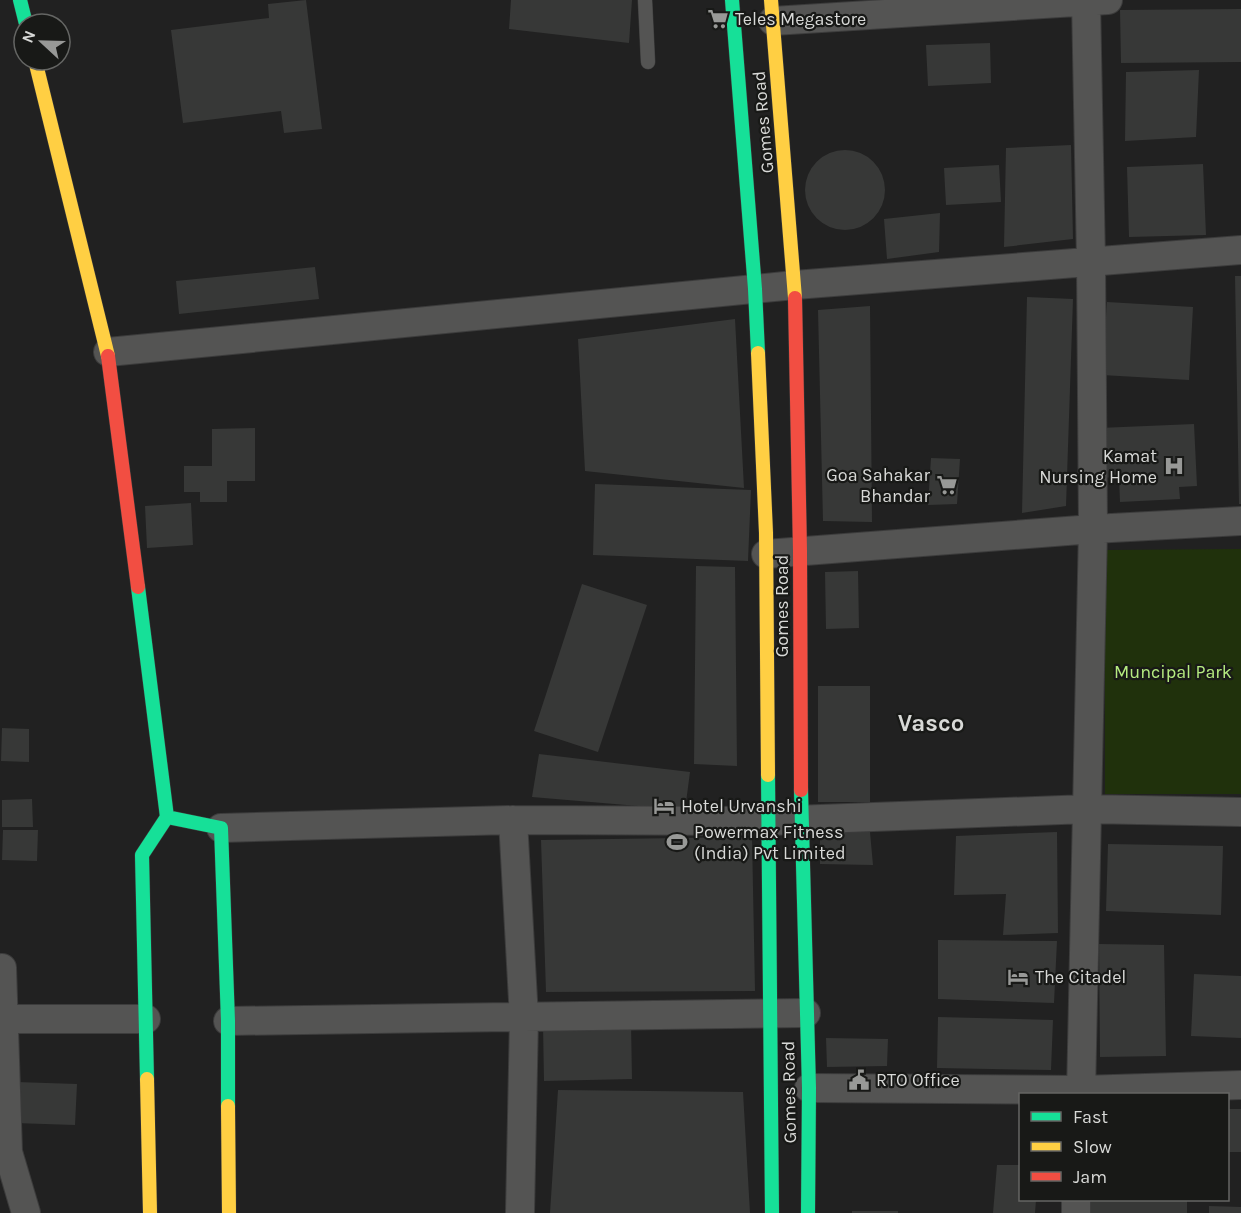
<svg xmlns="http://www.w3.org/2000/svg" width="1241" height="1213" viewBox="0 0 1241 1213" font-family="Karla,sans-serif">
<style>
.green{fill:#20310c}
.building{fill:#373837}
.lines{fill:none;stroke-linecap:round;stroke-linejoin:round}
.lane-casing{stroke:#3c3c3c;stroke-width:15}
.street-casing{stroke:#3c3c3c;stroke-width:30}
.fast-casing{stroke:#3c3c3c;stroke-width:15}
.slow-casing{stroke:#3c3c3c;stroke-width:15}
.jam-casing{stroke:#3c3c3c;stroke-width:15}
.lane{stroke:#545453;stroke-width:14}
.street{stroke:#545453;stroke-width:28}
.fast{stroke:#16e098;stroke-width:14}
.slow{stroke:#ffcf43;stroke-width:14}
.jam{stroke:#f24e42;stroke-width:14}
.labels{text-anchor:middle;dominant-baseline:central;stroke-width:4.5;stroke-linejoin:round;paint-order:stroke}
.poi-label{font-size:18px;fill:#d8d9d7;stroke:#181917;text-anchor:start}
.street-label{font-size:18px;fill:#d8d9d7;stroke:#181917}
.park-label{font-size:18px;fill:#b5eb80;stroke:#181917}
.district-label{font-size:24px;font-weight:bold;fill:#d8d9d7;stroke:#181917}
</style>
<rect width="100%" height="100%" fill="#212121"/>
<path class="green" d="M1241,549v245h-136v-244z"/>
<path class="building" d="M306,0l16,129 -38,4 -3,-22 -98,12 -12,-93 98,-12 -1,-14z
M511,0h121l-3,43 -120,-14z
M1241,9v53l-120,1 -1,-53z
M990,43l1,40 -63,3 -2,-41z
M1199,70l-3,67 -71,4 1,-69z
M1071,145l2,94 -69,8 2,-99z
M805 190a40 40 0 1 1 80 0a40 40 0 1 1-80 0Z
M1203,164l3,71 -77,2 -2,-70z
M999,165l2,37 -55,3 -2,-37z
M940,213l-1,39 -52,7 -3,-40z
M315,267l4,32 -140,15 -3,-33z
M1235,276h6v228h-2z
M1027,297l46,2 -7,207 -44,7z
M1107,302l86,5 -4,73 -87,-5z
M870,306l2,216 -49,-1 -5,-211z
M735,319l9,169 -159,-17 -7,-132z
M1194,424l3,62 -18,1 1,12 -60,3 -1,-25 -18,1 -2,-50z
M255,428v53h-28v21h-27v-10h-16v-26h28v-37z
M931,458l29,1 -3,45 -29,1z
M595,484l156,6 -3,71 -155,-6z
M191,503l2,42 -46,3 -2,-42z
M696,566l39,1 2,199 -43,-2z
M858,571l1,57 -33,1 -1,-57z
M582,584l65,21 -49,147 -64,-21z
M818,686h52v116h-52z
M2,728l27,1v33l-28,-1z
M539,754l151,18 -5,38 -153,-13z
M32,799l1,28h-31v-27z
M3,830h35l-1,31 -35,-1z
M820,831l50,1 3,33 -53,-1z
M1057,832l1,101 -55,2 3,-41 -52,1 2,-59z
M752,837l3,154 -209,1 -5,-152z
M1108,844l115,2 -2,69 -115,-4z
M938,940l119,1 -3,62 -116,-4z
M1099,944l65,1 2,111 -66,1z
M1194,974l47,2v62l-50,-2z
M938,1017l115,3 -2,50 -114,-2z
M631,1023l1,56 -88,2 -1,-56z
M826,1038l62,1 -1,27 -60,1z
M16,1082l61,2 -2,41 -61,-2z
M558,1090l185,2 7,121h-200z
M1228,1109h13v43h-13z
M997,1165h23v35h16l-1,13h-42z
M1086,1200h101v13h-101z
M1209,1206l32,1v6h-32z
M852,1211h46v2h-46z"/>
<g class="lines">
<g class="lane-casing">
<path id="lane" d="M645,0l3,62"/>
</g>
<g class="street-casing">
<path id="street" d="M773,21l335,-21
M108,352l687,-67 446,-35
M766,554l327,-25 148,-8
M513,820l11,198 -4,195
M221,828l292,-8 255,1 319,-12 154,3
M2,968l6,184 18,61
M4,1019h142
M228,1021l578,-8
M809,1088l273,2 159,-5
M1081,1094l12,-565 -2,-268 -5,-261
M1076,1213v-13"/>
</g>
<g class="fast-casing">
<path id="fast" d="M20,0l6,24
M732,0l23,289 3,64
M138,587l29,230 -25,38 5,224
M768,775l4,438
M801,790l8,298 -1,125
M167,817l54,11 7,193v85"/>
</g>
<g class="slow-casing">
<path id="slow" d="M771,0l24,298
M35,60l73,296
M758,353l8,180 2,242
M147,1079l3,134
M228,1106l1,107"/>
</g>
<g class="jam-casing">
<path id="jam" d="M795,298l5,253 1,239
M108,356l30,231"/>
</g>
<use href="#lane" class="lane"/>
<use href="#street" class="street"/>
<use href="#fast" class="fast"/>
<use href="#slow" class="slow"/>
<use href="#jam" class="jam"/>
</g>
<defs>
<g id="supermarket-bare" transform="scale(1.62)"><path d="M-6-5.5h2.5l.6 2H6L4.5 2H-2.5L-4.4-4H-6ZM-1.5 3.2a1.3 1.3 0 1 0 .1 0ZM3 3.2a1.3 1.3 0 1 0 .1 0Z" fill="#989997" stroke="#181917" stroke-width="2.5" paint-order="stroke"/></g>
<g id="hospital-bare" transform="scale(1.62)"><path d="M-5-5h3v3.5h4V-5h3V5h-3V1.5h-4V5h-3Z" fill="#989997" stroke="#181917" stroke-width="2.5" paint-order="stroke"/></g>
<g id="hotel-bare" transform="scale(1.62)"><path d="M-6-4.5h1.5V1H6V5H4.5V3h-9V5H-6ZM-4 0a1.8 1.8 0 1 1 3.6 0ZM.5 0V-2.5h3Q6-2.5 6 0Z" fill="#989997" stroke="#181917" stroke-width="2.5" paint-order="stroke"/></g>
<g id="stadium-bare" transform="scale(1.62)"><path d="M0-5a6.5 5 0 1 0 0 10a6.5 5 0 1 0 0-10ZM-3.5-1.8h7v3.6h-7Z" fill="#989997" stroke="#181917" stroke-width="2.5" paint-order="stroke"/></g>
<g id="civic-bare" transform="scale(1.62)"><path d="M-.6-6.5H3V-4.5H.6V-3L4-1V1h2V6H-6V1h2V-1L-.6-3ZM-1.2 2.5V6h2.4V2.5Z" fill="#989997" stroke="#181917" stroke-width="2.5" paint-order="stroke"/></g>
</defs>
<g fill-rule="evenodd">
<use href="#supermarket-bare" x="718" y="19"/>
<use href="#hospital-bare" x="1174" y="466"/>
<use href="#supermarket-bare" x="947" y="485"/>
<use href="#hotel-bare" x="664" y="806"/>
<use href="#stadium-bare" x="677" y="842"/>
<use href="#hotel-bare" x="1018" y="977"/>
<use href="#civic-bare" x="859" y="1080"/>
</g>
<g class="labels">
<g class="poi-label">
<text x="735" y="19">Teles Megastore</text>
<text x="1157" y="456" text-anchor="end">Kamat<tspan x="1157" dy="21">Nursing Home</tspan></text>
<text x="930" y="475" text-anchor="end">Goa Sahakar<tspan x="930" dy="21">Bhandar</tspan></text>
<text x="681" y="806">Hotel Urvanshi</text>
<text x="694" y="832">Powermax Fitness<tspan x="694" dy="21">(India) Pvt Limited</tspan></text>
<text x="1035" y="977">The Citadel</text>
<text x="876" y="1080">RTO Office</text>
</g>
<g class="street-label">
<text transform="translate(763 122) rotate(-95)">Gomes Road</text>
<text transform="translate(782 606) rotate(-90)">Gomes Road</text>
<text transform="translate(789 1092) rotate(-91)">Gomes Road</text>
</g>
<g class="park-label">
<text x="1173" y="672">Muncipal Park</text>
</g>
<g class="district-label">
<text x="931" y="723">Vasco</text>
</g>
</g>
<rect x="1019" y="1093" width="210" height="108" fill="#181917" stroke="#656664" stroke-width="1.5"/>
<rect x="1031" y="1112" width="30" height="9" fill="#16e098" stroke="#656664" stroke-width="1.5"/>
<text x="1073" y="1123" font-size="18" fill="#d8d9d7">Fast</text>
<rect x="1031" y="1142" width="30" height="9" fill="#ffcf43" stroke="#656664" stroke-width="1.5"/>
<text x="1073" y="1153" font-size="18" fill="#d8d9d7">Slow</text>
<rect x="1031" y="1172" width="30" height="9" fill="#f24e42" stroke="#656664" stroke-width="1.5"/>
<text x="1073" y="1183" font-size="18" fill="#d8d9d7">Jam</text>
<g transform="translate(42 42) rotate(292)"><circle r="28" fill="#181917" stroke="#656664" stroke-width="1.5"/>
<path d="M0-4.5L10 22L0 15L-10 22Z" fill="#989997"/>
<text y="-9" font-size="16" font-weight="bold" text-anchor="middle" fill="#d8d9d7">N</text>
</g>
</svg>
